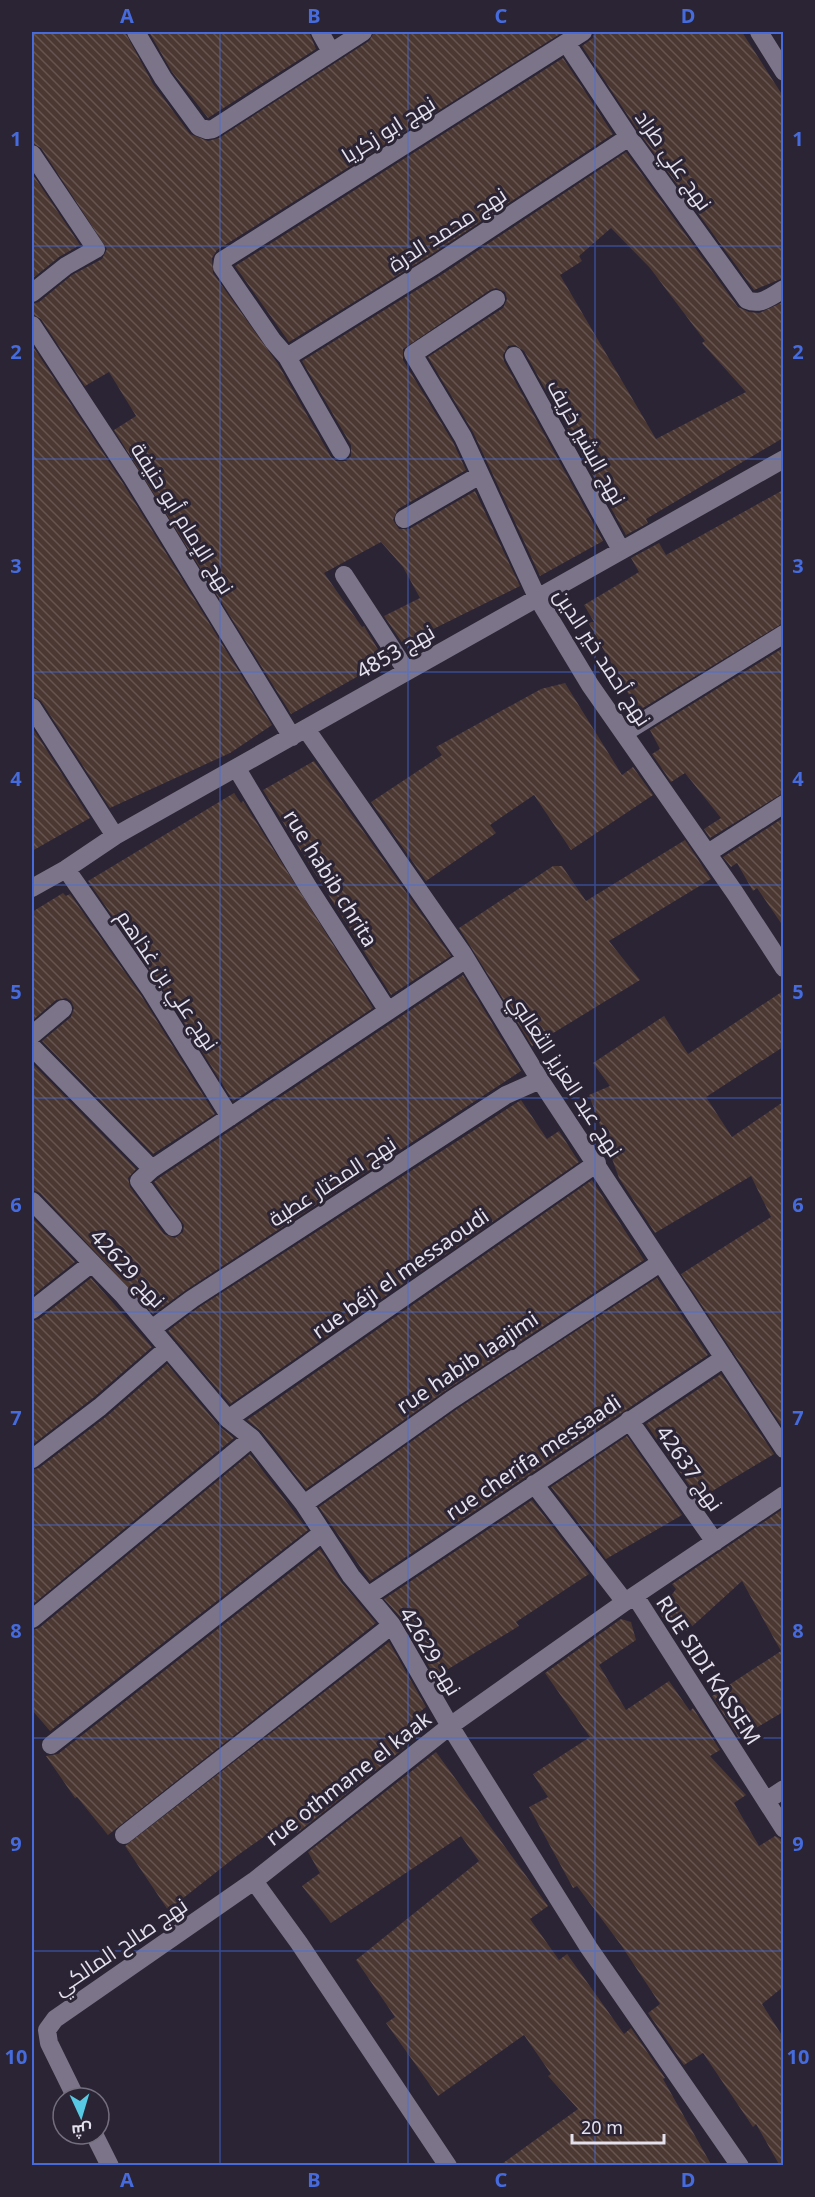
<svg xmlns="http://www.w3.org/2000/svg" width="815" height="2197" viewBox="0 0 815 2197" font-family="'Noto Sans',Cairo,sans-serif">
<style>
.building{fill:url(#building-back-hatch);fill-rule:evenodd}
.lines{fill:none;stroke-linecap:round;stroke-linejoin:round}
.minor{stroke:#7c7589;stroke-width:18}
.grid{fill:none;stroke:#456bdc;stroke-width:1.5;stroke-opacity:0.55}
.labels{text-anchor:middle;dominant-baseline:central;stroke-width:6;stroke-linejoin:round;paint-order:stroke}
.street-label{font-size:21px;fill:#e4e0ec;stroke:#2a2435}
.neatline{fill:none;stroke:#456bdc;stroke-width:2}
.grid-label{font-size:20px;text-anchor:middle;font-weight:bold;fill:#456bdc}
</style>
<defs>
<pattern id="building-back-hatch" width="6" height="6" patternUnits="userSpaceOnUse" patternTransform="scale(1.5)"><rect width="6" height="6" fill="#4c3832"/><path d="M-1 5l2 2M0 0l6 6M5-1l2 2" fill="none" stroke="#665450"/></pattern>
</defs>
<rect width="100%" height="100%" fill="#2a2435"/>
<path class="building" d="M32,32h93l28,52 37,50 18,7 11,-3 150,-97 5,-9h189l-346,218 -5,8 1,15 65,91 53,93 5,4h10l5,-5v-11l-49,-84 139,-86 185,-123 112,155 11,5 10,1 24,-11v136l-137,81 2,4 -22,12 -102,-184 -9,-6 -7,1 -5,9 1,6 99,180 -63,35 -67,-144 -45,-75 75,-49 4,-9 -2,-7 -9,-4 -6,2 -87,59v11l50,82 13,28 -68,39 -5,11 6,9h10l66,-38 45,95 -117,58 -19,-28 36,-18 -17,-31 -22,-25 -57,31 38,54 2,-1 21,35 -94,53 -177,-284 22,-14 -27,-44 -24,14 -44,-67 -9,-5v-10l7,-2 33,-27 30,-16 5,-10 -66,-101 -9,-5zM611,228l39,40 55,73 -3,2 44,49 -90,47 -96,-164 22,-14 -3,-5z
M149,32h160l7,17 -108,69 -36,-46z
M594,32h148l41,64v182l-29,12 -116,-159 -56,-85 11,-8z
M563,58l50,76 -184,122 -140,86 -54,-76z
M32,173l48,72 -21,12 -27,22z
M32,345l91,138 149,242 -42,28 -120,55 -69,-107 -9,-5z
M783,490v133l-145,88 -50,-89h6l-10,-17 55,-33 -8,-14 28,-15 7,12z
M783,648v145l-73,45 -6,-9 17,-11 -36,-45 -14,9 -19,-28 8,-5 -10,-19z
M565,683l57,92 11,-8 20,28 -82,55 -37,-55 -44,30 6,8 -70,48 -55,-79 71,-47 -6,-8 105,-58z
M32,727l58,91 -58,33z
M314,761l137,195 -60,39 -128,-205z
M234,793l7,10 2,-2 130,207 -140,93 -74,-118 -71,-102z
M783,818v108l-26,-38 -4,3 -16,-28 -6,4 -8,-10z
M685,840l26,39 -102,62 31,39 -108,66 -73,-118 94,-62h9l24,35z
M63,893l3,3 4,-2 71,101 74,119 -62,40 -111,-113 29,-24 3,-9 -3,-7 -5,-3 -10,2 -24,21v-109z
M463,975l58,96 -335,219 -33,24 -113,-121 -8,-3v-127l104,106 -8,9 2,9 34,47 11,4 8,-6 1,-7 -30,-43 5,-4z
M783,991v56l-77,50 26,40 51,-35v326l-102,-154 90,-57 -20,-41 -96,57 -36,-55 -30,-83 21,-9 -17,-23 71,-47 24,38z
M521,1100l26,39 12,-8 20,31 -349,242 -62,-73 30,-23z
M592,1180l52,80 -199,131 -139,98 -45,-58 -14,-11z
M32,1217l43,45 -43,34z
M91,1278l61,69 -59,51 -61,47v-124l7,-2z
M657,1278l51,77 -338,226 -51,-74 138,-98z
M167,1364l52,62 15,12 -202,167v-135l7,-2 68,-52z
M721,1374l53,80 -75,45 -53,-75z
M627,1436l55,79 -76,44 -55,-72z
M250,1454l58,76 -258,201 -18,-21v-80l7,-2z
M532,1500l57,74 -73,48 3,4 -84,51 -33,-58 -18,-20z
M783,1509v203l-44,26 -27,-42 69,-45 -39,-70 -55,50 -23,-11 -5,-8 17,-23 -4,-5z
M320,1549l22,34 34,40 -268,212 -31,-38 -2,1 -29,-42 12,-2z
M621,1619l10,3 5,18 -37,25 27,45 43,-29 21,30 3,-3 27,42 -10,6 36,39 -12,8 25,43 16,-10 8,4v147l-21,17 21,33v129h-3l-24,-42 -3,3 -50,-74 -19,12 -36,-52 12,-9 -39,-59 -44,-59 -4,2 -44,-81 19,-10 -15,-23 57,-37 -45,-64z
M389,1642l37,65 -14,11 11,15 -126,100 -8,-14 -51,36 -70,55 -43,-64z
M436,1752l112,154 -18,13 29,41 8,-6 57,80 7,-6 34,50 -2,1 49,87h-213l79,-57 -30,-33 3,-2 -27,-39 -86,61 -52,-73 9,-6 -39,-57 123,-99 -18,-25 -130,87 -29,-37 18,-13 -12,-21z"/>
<g class="lines">
<path class="minor" d="M136,32l27,46 36,49 8,3 6,-1 150,-97
M320,32l10,18
M759,32l25,40
M567,44l62,93 118,163c14,6 24,-4 37,-11
M32,154l64,95 -30,17 -34,27
M496,299l-83,55 50,83 74,160 53,88 145,208 49,75
M32,325l100,152 160,260
M514,356l107,194
M287,357l148,-92 194,-128
M341,451l-54,-94 -14,-16 -51,-74 1,-7 360,-228
M404,519l76,-44
M344,575l62,95
M32,707l83,129
M306,729l157,225 77,126 244,369
M624,733l160,-99
M237,769l71,118 80,124
M708,853l76,-49
M66,869l84,120 80,128
M32,888l34,-19 49,-33 669,-377
M32,1035l31,-26
M32,1047l120,122
M32,1201l91,94 105,124 24,19 52,66 47,72 41,49 58,101 139,222 151,218
M173,1227l-34,-46 13,-12 314,-210
M32,1310l60,-47
M153,1328l39,-29 314,-204 34,-15
M228,1419l369,-256
M629,1420l86,122
M32,1459l68,-52 68,-59
M534,1484l91,118
M304,1504l147,-104 209,-137
M368,1596l356,-238
M635,1596l149,233
M32,1619l220,-181
M51,1745l271,-212
M766,1801l18,-12
M124,1835l268,-210
M76,2098l-27,-55 -2,-13 8,-11 199,-138
M94,2134l16,32
M448,2166l-149,-223 -45,-62 196,-155 175,-124 159,-107"/>
</g>
<path class="grid" d="M220,32v2134M408,32v2134M595,32v2134M32,246h752M32,459h752M32,672h752M32,885h752M32,1098h752M32,1312h752M32,1525h752M32,1738h752M32,1951h752"/>
<g class="labels">
<g class="street-label">
<text transform="translate(388 129) rotate(-32)">نهج ابو زكريا</text>
<text transform="translate(674 160) rotate(55)">نهج علي طراد</text>
<text transform="translate(447 229) rotate(-33)">نهج محمد الدرة</text>
<text transform="translate(587 442) rotate(61)">نهج البشير خريف</text>
<text transform="translate(183 518) rotate(58)">نهج الإمام أبو حنيفة</text>
<text transform="translate(395 651) rotate(-30)">نهج 4853</text>
<text transform="translate(603 657) rotate(57)">نهج أحمد خير الدين</text>
<text transform="translate(331 878) rotate(58)">rue habib chrita</text>
<text transform="translate(168 980) rotate(56)">نهج علي بن غذاهم</text>
<text transform="translate(566 1075) rotate(57)">نهج عبد العزيز الثعالبي</text>
<text transform="translate(332 1181) rotate(-33)">نهج المختار عطية</text>
<text transform="translate(128 1268) rotate(47)">نهج 42629</text>
<text transform="translate(400 1273) rotate(-35)">rue béji el messaoudi</text>
<text transform="translate(467 1362) rotate(-34)">rue habib laajimi</text>
<text transform="translate(533 1457) rotate(-34)">rue cherifa messaadi</text>
<text transform="translate(690 1468) rotate(55)">نهج 42637</text>
<text transform="translate(431 1651) rotate(59)">نهج 42629</text>
<text transform="translate(709 1670) rotate(57)">RUE SIDI KASSEM</text>
<text transform="translate(348 1778) rotate(-38)">rue othmane el kaak</text>
<text transform="translate(120 1946) rotate(-34)">نهج صالح المالكي</text>
</g>
</g>
<rect width="815" height="2197" fill="none" stroke="#2a2435" stroke-width="66"/>
<g transform="translate(81 2116) rotate(176)"><circle r="28" fill="#2a2435" stroke="#746f7e" stroke-width="1.5"/>
<path d="M0-4.5L10 22L0 15L-10 22Z" fill="#58c9e3"/>
<text y="-9" font-size="16" font-weight="bold" text-anchor="middle" fill="#e4e0ec">ش</text>
</g>
<path d="M572 2134v9h92v-9" fill="none" stroke="#e4e0ec" stroke-width="3"/>
<text x="581" y="2134" font-size="18" fill="#e4e0ec" stroke="#2a2435" stroke-width="4.5" paint-order="stroke">20 m</text>
<rect x="33" y="33" width="749" height="2131" class="neatline"/>
<g class="grid-label">
<text x="127" y="23">A</text>
<text x="314" y="23">B</text>
<text x="501" y="23">C</text>
<text x="688" y="23">D</text>
<text x="16" y="146">1</text>
<text x="798" y="146">1</text>
<text x="16" y="359">2</text>
<text x="798" y="359">2</text>
<text x="16" y="573">3</text>
<text x="798" y="573">3</text>
<text x="16" y="786">4</text>
<text x="798" y="786">4</text>
<text x="16" y="999">5</text>
<text x="798" y="999">5</text>
<text x="16" y="1212">6</text>
<text x="798" y="1212">6</text>
<text x="16" y="1425">7</text>
<text x="798" y="1425">7</text>
<text x="16" y="1638">8</text>
<text x="798" y="1638">8</text>
<text x="16" y="1851">9</text>
<text x="798" y="1851">9</text>
<text x="16" y="2064">10</text>
<text x="798" y="2064">10</text>
<text x="127" y="2187">A</text>
<text x="314" y="2187">B</text>
<text x="501" y="2187">C</text>
<text x="688" y="2187">D</text>
</g>
</svg>
